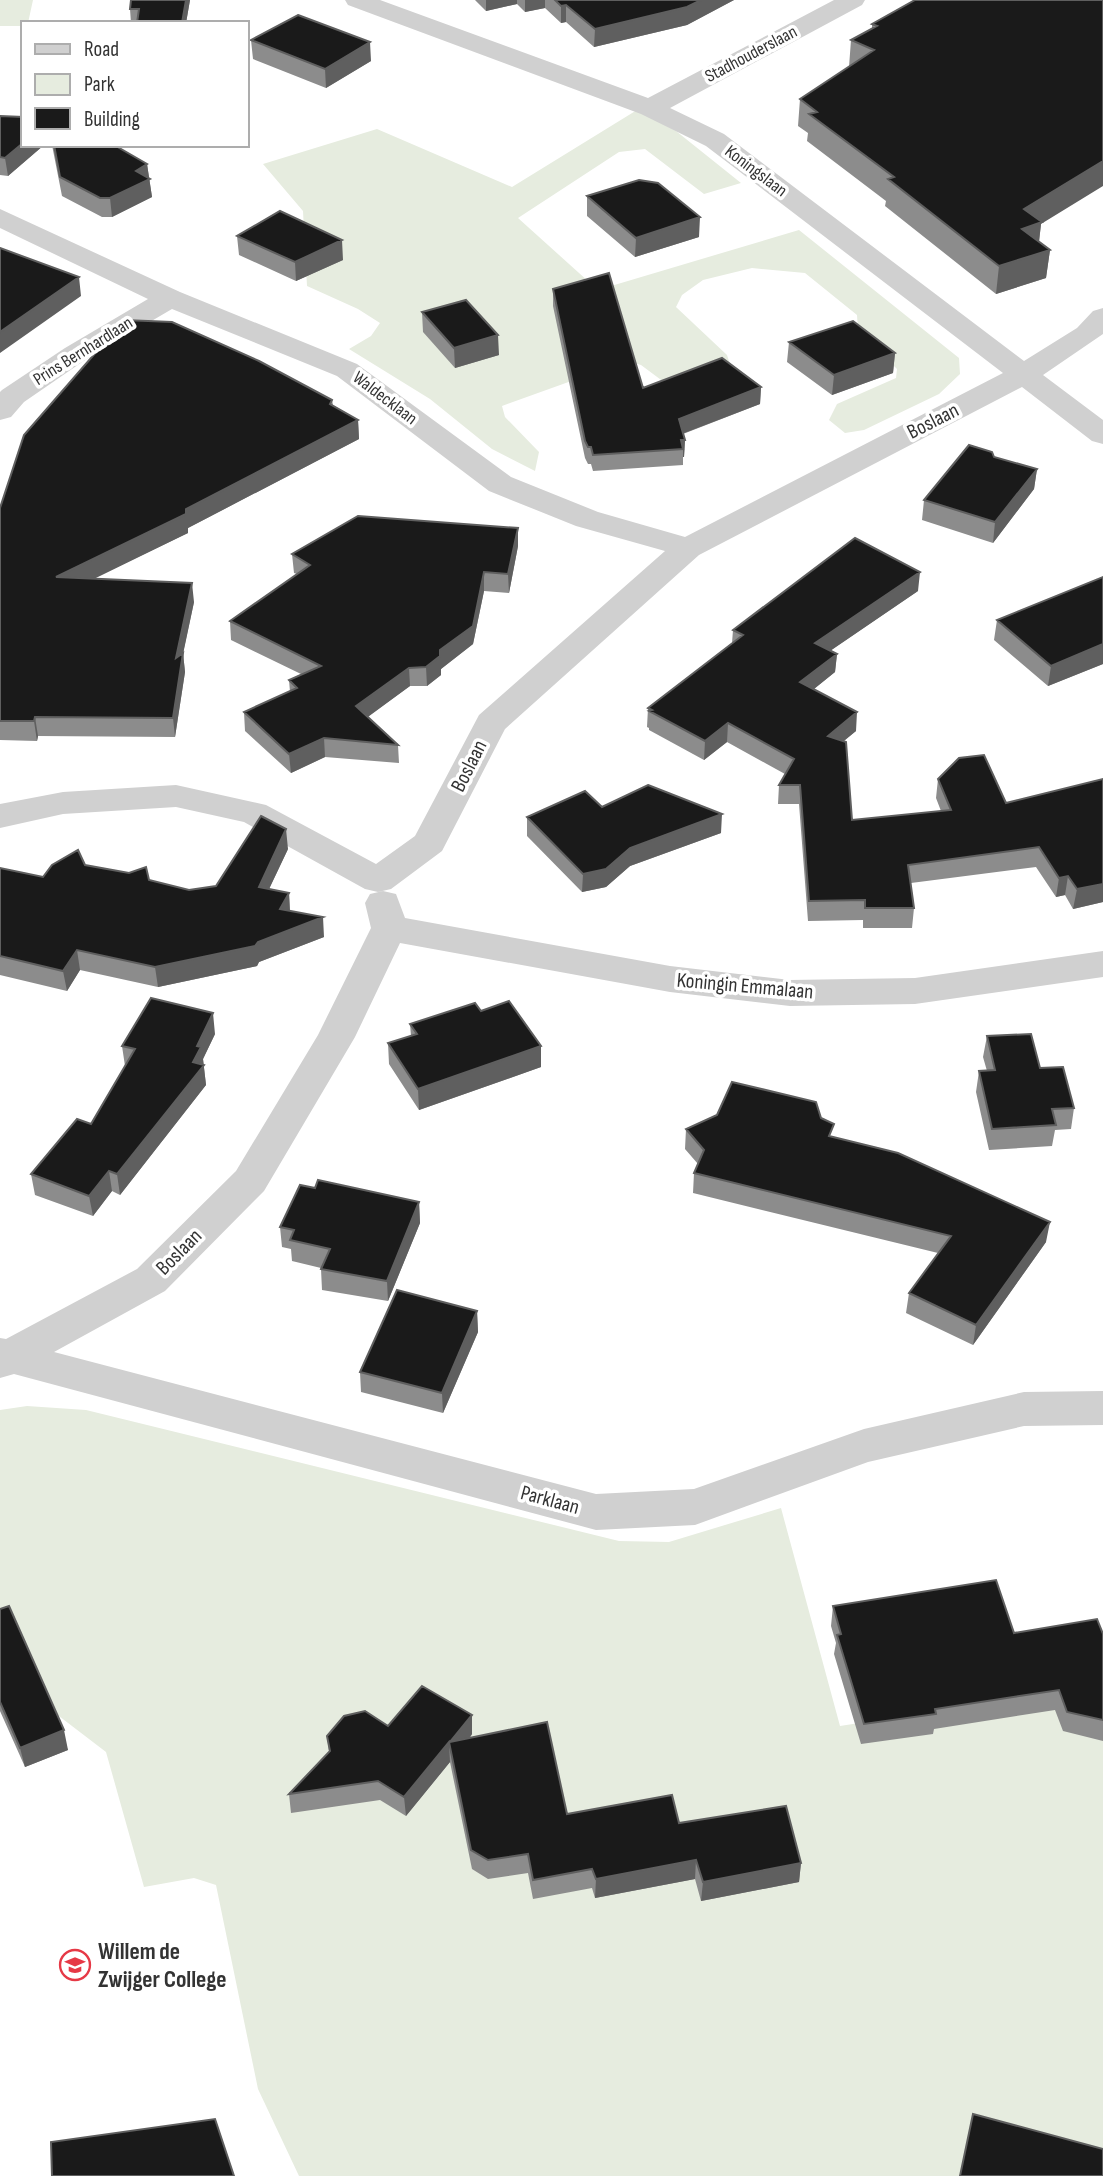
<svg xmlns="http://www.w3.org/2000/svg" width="1103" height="2176" viewBox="0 0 1103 2176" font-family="'Sofia Sans Condensed',sans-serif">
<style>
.green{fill:#e6ecdf}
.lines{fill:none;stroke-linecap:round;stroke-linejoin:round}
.minor{fill:#d0d0d0;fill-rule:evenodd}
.wall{fill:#8c8c8c}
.shaded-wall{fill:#5f5f5f}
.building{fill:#1a1a1a;stroke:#5f5f5f;stroke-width:2}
.labels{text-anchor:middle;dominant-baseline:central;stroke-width:7;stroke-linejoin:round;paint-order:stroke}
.far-street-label{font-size:18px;fill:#333;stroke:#fff}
.street-label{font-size:21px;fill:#333;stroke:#fff}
.near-poi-label{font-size:24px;font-weight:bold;fill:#333;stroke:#fff;text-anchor:start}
</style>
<rect width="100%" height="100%" fill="#fff"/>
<path class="green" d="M0,0h33l-5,23h-5v3h-23z
M637,110l39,21 65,52 -37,11 -59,-45 -26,3 -101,66 71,64 12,7 198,-59 160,128 1,16 -21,20 -75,36 -19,3 -16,-13 8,-16 59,-26 1,-9 -39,-39 -1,-15 -52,-42 -53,-5 -49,12 -21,15 -6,12 51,48 7,22 -54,17 -39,-29 -14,-4 -125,45 3,11 34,35 -4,19 -43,-22 -62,-50 -81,-50 22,-13 9,-13 -22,-14 -51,-23 -4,-75 -40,-47 114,-35 135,58z
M27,1406l59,4 533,131 50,1 112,-34 59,218 263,-41v491h-804l-41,-87 -42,-204 -22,-7 -50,9 -38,-135 -106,-81v-261z"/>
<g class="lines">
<path class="minor" d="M345,0h35l268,98 186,-98h31l-3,5 -192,103 54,26 300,227 53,-33 16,-17 10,-3v26l-60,41 60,45v24l-11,-3 -70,-54 -323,168 -194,174 -63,122 -51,38 -13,3 -13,-3 -121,-67 -68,-15 -113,7 -63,14v-24l63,-12 113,-7 90,20 110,59 39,-28 64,-121 186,-164 -89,-25 -87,-35 -152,-115 -165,-67 -87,51 -61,42 -13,15 -11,3v-28l2,-2 63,-42 83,-49 -148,-71v-19l180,83 177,72 154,113 87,35 87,25 318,-164 -297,-227 -65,-32 -293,-109z
M383,891l13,3 9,24 265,48 120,14 125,-2 188,-27v26l-188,27 -125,2 -120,-14 -270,-49 -45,94 -91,154 -99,100 -111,61 542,142 98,-5 170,-60 160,-37 79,-1v34l-79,1 -156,36 -173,63 -99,5 -582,-156 -14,4v-40l6,1 131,-70 99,-98 82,-136 53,-107 -6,-25 5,-9z"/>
</g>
<path class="wall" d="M190,0l-4,23h-55l-1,-14z
M475,0h259l-47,25 -93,22 -28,-25 -5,1 -16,-15 -20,4 -8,-8 -31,7z
M915,0l126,224 -2,18 11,8 -4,28 -50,16 -111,-88 1,-5 -79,-60 1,-8 -10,-7 2,-27 49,-32 2,-27 21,-12v-4z
M251,40l120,21 -45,27 -73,-29z
M0,116l23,29h21l-36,31 -8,-1z
M52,145h62l33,19 5,33 -40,20h-10l-40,-21z
M587,196l112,41 -64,20 -48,-41z
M237,236l106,24 -47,21 -57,-26z
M553,289l90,99 118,-1 -1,17 -77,30 2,6 -1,17h-1v8l-90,6 -2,-7h-3l-3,-6 -32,-152z
M422,312l77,43 -44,13 -32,-36z
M789,342l106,11 -2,20 -61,22 -45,-33z
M332,400l1,5 25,15 1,19 -171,89v5l-94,45 100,24 -11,51 2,19 -10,65 -137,-1 -1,5 -37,-1v-232z
M1037,469l-3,20 -41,54 -71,-23 2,-20z
M518,546l-9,47 -25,-2 -11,53 -32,25v6l-14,11h-17l-43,31 31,28 1,18 -74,-6 -34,16 -46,-42 -1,-19 46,-20 -1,-12 12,-6 -70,-34 -1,-19 67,-47 -3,-1 -2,-19z
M1103,577v87l-55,22 -54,-46 3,-20z
M918,591l-87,59 6,4 -2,18 -21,17 42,42 -13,10 9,79 89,-9 -5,-13 2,-19 68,24 97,-24v123l-30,7 -8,-14 -9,2 -20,-30 -125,16 3,25 -2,20h-49v-8l-55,1 -9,-117h-21l1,-19 6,-11 -58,-32 -23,18 -55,-30v-2l-2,-1 1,-19 84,-65 1,-13z
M602,807l119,26 -91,33 -24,21 -24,5 -55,-56v-19z
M288,849l-19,40 20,4 1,18 34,26 -65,25 -2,4 -99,21 -78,-17 -13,21 -67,-16v-107l43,9 42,-12 64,15 40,10 27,-4z
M481,1011l60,35v21l-122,43 -30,-46 -1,-21 23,-7 -1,-12z
M215,1034l-12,25 3,26 -86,110 -8,-4 -19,25 -58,-21 -4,-21 60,-50 34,-58 -3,-20z
M987,1036l53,32 34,40 -3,21 -16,1 -3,16 -63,4 -13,-58 3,-21h8l-4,-14z
M686,1129l147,8 213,105 -73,103 -67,-32 3,-20 29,-40 -245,-60 1,-20 4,-9 -13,-15z
M315,1188l104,14 1,21 -32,78 -66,-11 -1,-21v-1l-29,-7 -1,-12 -9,-2 -2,-20z
M477,1311l1,21 -35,81 -82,-21 -1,-20z
M833,1606l181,27 89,1v107l-40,-10 -8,-21 -121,19 -1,5 -72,10 -27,-90 2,-11 -5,-17z
M0,1609l68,141 -43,17 -25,-56z
M472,1715v19l-2,4 97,76 112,9 122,40 -2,19 -98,19 -6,-22 -100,19 -3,-10 -59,11 -5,-26 -40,6 -16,-10 -22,-107 -44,54 -26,-16 -89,13 -2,-19 40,-42 -2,-16 61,-10z"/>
<path class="shaded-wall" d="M186,0h4l-4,23h-4z
M486,0h31v4l-31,7z
M525,0h20v8l-20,4z
M701,0h33l-47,25 -93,22 1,-18z
M566,5v17l-5,1v-17z
M370,42l1,19 -45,27 -1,-19z
M23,143v2h21l-36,31 -3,-18z
M1103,161v25l-62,38 -3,26 -20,6 6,-47z
M147,164l5,33 -40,20 -2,-19 26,-27z
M700,217l-1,20 -64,20 1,-19z
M342,240l1,20 -47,21 -1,-19z
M1050,250l-4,28 -50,16 3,-28z
M79,277l2,19 -81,57v-21z
M498,335l1,20 -44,13 -1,-20z
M895,353l-2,20 -61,22 2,-20z
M761,387l-1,17 -81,31v-16z
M358,420l1,19 -171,89v5l-129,63 -3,-19z
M681,440h4l-1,17h-1v-8z
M1037,469l-3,20 -41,54 2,-21z
M518,528v18l-9,47 -1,-19z
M484,572v19l-11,53 -32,25v6l-14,11 -1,-19 14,-17z
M920,572l-2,19 -104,71 1,-19z
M192,583l2,19 -16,76 -2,-20z
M1103,644v20l-55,22 3,-20z
M183,653l2,19 -10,65 -2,-19z
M837,654l-2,18 -36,29 1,-19z
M409,668l1,18 -53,39 -1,-19z
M857,712l-1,19 -30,25 2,-20z
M35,717l3,19 -1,5 -3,-20z
M728,723l-1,19 -23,18 1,-19z
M324,738l1,19 -34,16 -2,-19z
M722,814l-1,19 -91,33 -24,21 -24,5 1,-18 47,-26z
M286,829l2,20 -27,57 -2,-19z
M1068,876l-3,19 -9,2 3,-19z
M1103,884v18l-30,7 4,-20z
M289,893l1,20 -10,-4z
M323,917l1,20 -65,25 -2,4 -99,21 -3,-20 103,-25z
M77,950l3,20 -13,21 -4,-20z
M213,1013l2,21 -12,25 3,26 -86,110 -3,-21 80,-128z
M541,1046v21l-122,43 -1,-21z
M109,1171l3,20 -19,25 -4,-20z
M419,1202l1,21 -32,78 -1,-20z
M1050,1222l-4,20 -73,103 3,-20z
M477,1311l1,21 -35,81 -1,-20z
M472,1715v19l-19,25 -3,-17z
M64,1730l4,20 -43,17 -5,-19z
M449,1742l1,20 -44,54 -2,-19z
M696,1860l-1,19 -100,19 1,-19z
M801,1863l-2,19 -98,19 2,-19z"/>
<path class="building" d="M131,0h55l-4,23h-45l2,-14h-9z
M555,0h146l-14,7 -92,22 -29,-24 -5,1z
M915,0h188v161l-79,48 18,13 -20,7 28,21 -51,16 -111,-87 6,-2 -85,-63 8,-2 -17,-13 74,-49 -23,-10 26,-14 -5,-2z
M298,15l72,27 -45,27 -74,-29z
M0,116l23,1v26l-18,15 -5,-1z
M54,145h60l33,19 -11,7 14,8 -40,19h-10l-40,-21z
M639,180l19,3 42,34 -64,21 -49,-42z
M280,211l62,29 -47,22 -58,-26z
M0,248l79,29 -79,55z
M609,273l34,115 79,-30 39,29 -82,32 6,21h-4l2,9 -90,6 -2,-8h-3l-3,-6 -32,-152z
M466,300l32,35 -44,13 -32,-36z
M124,320l48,2 87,39 73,39 -2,4 28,16 -172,89v5l-130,63 136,6 -16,75 7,-5 -10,65 -138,-1 -1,4h-34v-213l24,-73z
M853,321l42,32 -61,22 -45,-33z
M969,445l23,7 2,5 43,12 -42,53 -71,-22z
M358,516l160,12 -10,46 -24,-2 -11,54 -33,24v6l-14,11 -17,1 -53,38 42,39 -74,-7 -35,16 -45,-42 53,-24 -8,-8 32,-14 -91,-45 80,-56 -18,-11z
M855,538l65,34 -105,71 22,11 -37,28 57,30 -29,24 18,6 6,78 99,-10 -13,-31 21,-21 25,-3 22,48 97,-24v105l-26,5 -9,-13 -9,2 -20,-31 -131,18 6,43h-49v-8l-56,1 -9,-116h-21l15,-26 -66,-36 -23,18 -56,-30 3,-1 -4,-2 95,-73 -10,-5z
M1103,577v67l-52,22 -54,-46z
M648,785l74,29 -92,34 -24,21 -23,5 -56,-57 58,-26 17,16z
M261,816l25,13 -27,58 30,6 -9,16 43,8 -65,25 -3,4 -100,21 -78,-17 -14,21 -63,-15v-88l43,9 9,-12 26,-15 7,15 44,8 17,-6 3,13 40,10 27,-4z
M151,998l62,15 -16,33 4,1 -8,15 11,3 -87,109 -8,-3 -20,25 -58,-22 46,-55 14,5 44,-75 -13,-3z
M509,1001l32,45 -123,43 -30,-46 29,-9 -7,-10 65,-21 6,8z
M1031,1034l9,34 23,-1 11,41 -22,1 4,16 -64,4 -13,-58 16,-1 -8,-34z
M732,1082l84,20 5,16 13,6 -5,12 69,17 152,69 -74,103 -67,-32 42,-57 -257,-63 10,-23 -18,-21 31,-14z
M318,1180l101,22 -32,79 -66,-12 9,-20 -40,-9 4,-10 -14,-3 20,-42 15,3z
M397,1290l80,21 -35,82 -82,-21z
M996,1580l18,53 83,-14 6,15v86l-36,-8 -8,-22 -124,19 1,5 -72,10 -27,-89 4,-1 -8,-28z
M9,1606l55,124 -44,18 -20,-46v-93z
M422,1686l50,29 -22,27 97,-20 20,92 105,-19 7,28 107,-17 15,57 -98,19 -7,-22 -100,19 -4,-10 -59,11 -5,-26 -40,6 -17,-10 -22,-108 -45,55 -26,-16 -89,13 41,-43 -3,-15 17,-20 21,-5 23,15z
M973,2114l130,35v27h-143z
M215,2119l19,57h-182l-1,-34z"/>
<defs>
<g id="school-ring" transform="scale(1.575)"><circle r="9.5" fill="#fff" stroke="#e63946" stroke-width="1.5"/><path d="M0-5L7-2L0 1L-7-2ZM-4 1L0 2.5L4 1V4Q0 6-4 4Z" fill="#e63946"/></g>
</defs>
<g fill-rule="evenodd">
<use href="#school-ring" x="75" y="1965"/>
</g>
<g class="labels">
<g class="far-street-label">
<text transform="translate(751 54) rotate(-28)">Stadhouderslaan</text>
<text transform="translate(756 171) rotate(37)">Koningslaan</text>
<text transform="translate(83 351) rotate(-32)">Prins Bernhardlaan</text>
<text transform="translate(385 398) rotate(37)">Waldecklaan</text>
</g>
<g class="street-label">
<text transform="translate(933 421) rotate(-27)">Boslaan</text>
<text transform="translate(469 766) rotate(-63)">Boslaan</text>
<text transform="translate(745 986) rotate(5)">Koningin Emmalaan</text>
<text transform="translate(179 1252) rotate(-45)">Boslaan</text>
<text transform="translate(550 1500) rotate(15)">Parklaan</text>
</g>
<g class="near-poi-label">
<text x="98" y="1951">Willem de<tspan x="98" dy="28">Zwijger College</tspan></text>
</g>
</g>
<rect x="21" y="21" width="228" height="126" fill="#ffffff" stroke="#adadad" stroke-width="2"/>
<rect x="35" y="44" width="35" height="10" fill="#d0d0d0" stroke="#adadad" stroke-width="2"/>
<text x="84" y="56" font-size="21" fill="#333333">Road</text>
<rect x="35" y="74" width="35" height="21" fill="#e6ecdf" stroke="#adadad" stroke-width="2"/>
<text x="84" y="91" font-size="21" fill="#333333">Park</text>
<rect x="35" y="108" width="35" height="21" fill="#1a1a1a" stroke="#adadad" stroke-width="2"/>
<text x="84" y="126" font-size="21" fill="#333333">Building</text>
</svg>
